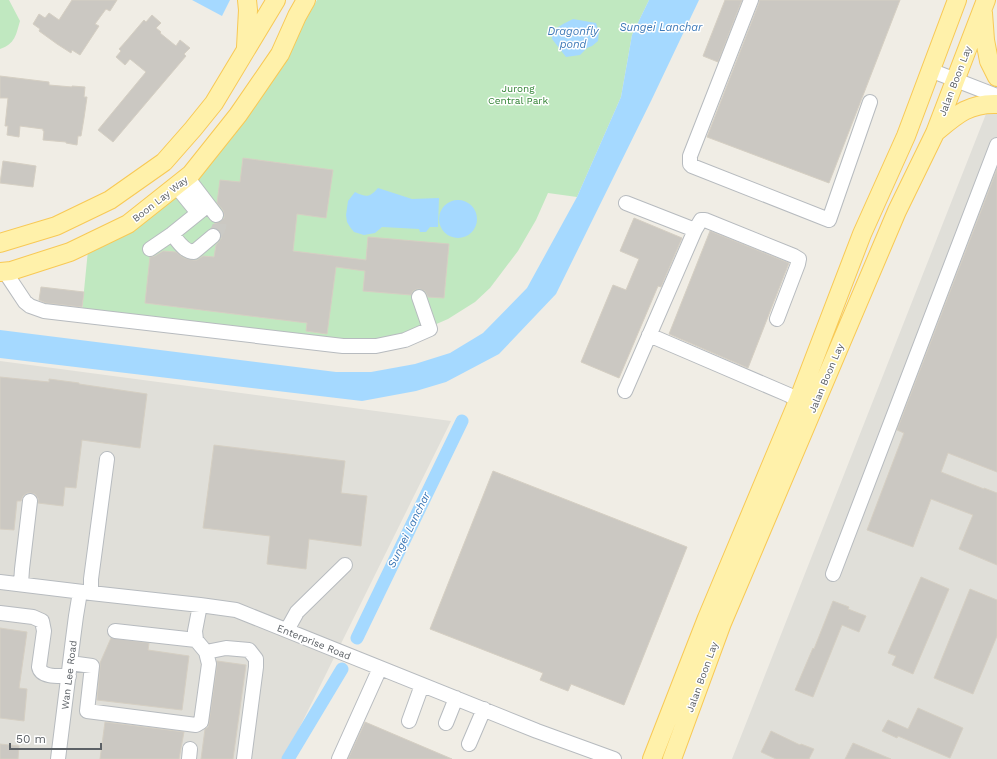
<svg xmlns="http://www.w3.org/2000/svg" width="997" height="759" viewBox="0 0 997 759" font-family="'Work Sans',sans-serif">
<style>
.industrial{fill:#e0dfd9}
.green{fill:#c0e8c0}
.water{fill:#a5d9ff}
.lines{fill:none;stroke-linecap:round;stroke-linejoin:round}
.canal{stroke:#a5d9ff;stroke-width:13}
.building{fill:#cbc8c2;stroke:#d5cfc3}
.minor-tunnel{stroke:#cbcac5;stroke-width:14;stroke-dasharray:14 7;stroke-linecap:butt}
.minor-casing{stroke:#b7bbbf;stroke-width:16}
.major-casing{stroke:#f8c955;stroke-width:20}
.minor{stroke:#fff;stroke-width:14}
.major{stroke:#fff1aa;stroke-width:18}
.labels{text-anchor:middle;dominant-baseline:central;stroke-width:3;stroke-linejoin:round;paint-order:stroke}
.street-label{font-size:10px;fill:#5c6166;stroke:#fff}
.park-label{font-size:10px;fill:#308233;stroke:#fff}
.water-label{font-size:11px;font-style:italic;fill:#3c78b7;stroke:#fff}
</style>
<rect width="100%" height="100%" fill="#f0ede5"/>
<path class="industrial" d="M997,86v673h-265z
M0,361l451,60 -167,338h-284z"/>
<path class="green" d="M0,0h9l11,21c-4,14 -5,23 -20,28z
M317,0h332l-17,35 -11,62 -44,100 -29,-4 -12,27 -18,31 -28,37 -15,14 -27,17 -44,19 -29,5 -293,-32 6,-61 45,-21 151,-170z"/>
<path class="water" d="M192,0h38l-8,16z
M649,0h50l-48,101 -95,193 -57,60 -53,28 -30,9 -54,10 -362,-43v-28l336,42h35l44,-8 35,-11 33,-20 44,-45 50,-91 44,-100 11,-62z
M573,19l23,4 3,9 -1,9 -6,5 -5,2 -7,7 -14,2 -14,-18v-8l11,-7z
M378,188l34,11 27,-1 -1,29h-8l-4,5h-6l-1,-3 -37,-2 -7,6 -11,2 -10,-3 -4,-5 -3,-5 -1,-7 2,-14 7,-9c12,6 15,5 23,-4z
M439 219a19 19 0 1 1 38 0a19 19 0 1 1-38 0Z"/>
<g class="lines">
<path class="canal" d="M357,638l105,-217
M288,759l54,-90"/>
</g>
<path class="building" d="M72,0h45l-7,11 -4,-2 -11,15 4,2 -19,29 -8,-5 -1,3 -14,-9 -18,-13 1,-2 -7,-5 6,-10 6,4 4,-5 10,7z
M725,0h17l-24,62 -15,-6z
M759,0h141l-71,183 -122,-46 52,-134z
M152,15l9,8 -5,5 5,4 -1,1 16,13 4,-6 10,8 -6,6 2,2 -73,86 -15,-12 48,-58 -16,-13 -5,6 -9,-8 5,-6 -2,-2 8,-9 17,-20 2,2z
M0,76l49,6v3l23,2v-1l13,1 -1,10h3l-3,21 -3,18h-3l-1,9 -11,-2v-1l-23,-2 1,-9h-1v-2l-23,-3 -1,11 -12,-2 1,-9h-3l3,-28h-8z
M243,158l90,12 -7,48 -29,-4 -4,37 73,9 2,-23 81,7 -5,54 -16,-1 -3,-6 -5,-2h-3l-4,2 -2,4 -48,-4 2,-20 -29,-4 -9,67 -21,-3 1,-8 -162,-20 5,-46 5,-1 8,-5 13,1 8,6 9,2h4l6,-4 11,1 2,-12 5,-6v-4l-2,-5 -5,-2 1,-5h2l4,-2 3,-3v-4l-1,-4 -6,-7 3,-23 20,2z
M3,161l33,5 -3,21 -33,-4z
M997,169v303l-49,-19 -7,19 43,17v-1l13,5v72l-38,-16 14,-34 -42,-16 -18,48 -46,-17 37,-97 -7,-3z
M634,218l48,20 -21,49 -3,-1 -39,92 -38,-16 32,-77 13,5 13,-31 -19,-8z
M710,231l79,32 -41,105 -79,-34z
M41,287l43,5 -2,15 -36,-4 -7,-3z
M0,377l49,5v-3l30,4v1l68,10 -7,54 -58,-8 -6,48 -11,-1 -2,19 -25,-3v-5l-3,-4 -4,-1h-4l-4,3 -2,5h-4l-3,29 -14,-1z
M214,445l131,16 -4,32 26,3 -6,50 -52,-7 -3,30 -39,-5 3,-28 -67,-8z
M493,471l194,76 -63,158 -53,-21 -3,7 -28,-11 3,-7 -113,-44z
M921,577l28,12 -36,85 -21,-9 4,-9 -8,-3z
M970,589l27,11v36l-24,58 -39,-16z
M833,601l16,6 -1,2 18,7 -7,16 -17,-7 -29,72 -18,-7 18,-42 1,1z
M0,628l27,4 -8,56 8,1 -3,32 -24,-3z
M111,638l38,5 -1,7 41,6 -7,54 -85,-10 3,-33v-4z
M217,661l29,4 -13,94h-32l4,-30 3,-2 1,-4 8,-58z
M918,708l45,20 -13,30 -52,-22 -1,2 -15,-7 6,-11 20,9z
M105,722l79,10 -5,27h-79z
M365,722l87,37h-104z
M771,731l29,14 1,-1 13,5 -5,10h-33l-15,-7z
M853,743l38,16h-46z
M0,744l19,2 -1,13h-18z"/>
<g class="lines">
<path class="minor-tunnel" d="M213,236c7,-7 9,-13 3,-21"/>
<g class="minor-casing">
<path id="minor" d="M751,0l-61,156v8l2,2 137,54 41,-118
M930,70l67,26
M187,177l29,38
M176,186l22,27
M626,203l69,27
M172,234c6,7 12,18 22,18l19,-16
M150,249l22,-15 36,-29
M5,272l20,30 5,4 14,5 299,35h33l29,-6 25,-11 -11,-32
M649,335l140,60 9,6
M625,391l70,-161 6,-10h4l89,36 5,3 -1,5 -21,55
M833,574l164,-429
M0,582l91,11 109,12 36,5 301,121 77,28
M21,584l1,-15 8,-68
M91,593v-14l16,-120
M0,613l33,4 9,4 2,10 -5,36c2,11 21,9 30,9
M287,630l10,-18 48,-47
M115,631l81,9
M206,652l20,-4 23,2 7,9v8l-12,92
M70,663l22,3 -5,45 109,14 5,-3 8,-58 -3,-12 -10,-12 -1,-9 5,-26
M409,721l13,-36
M446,723l10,-25
M469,744l15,-35
M58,759l15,-120 3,-23 4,-24
M189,759l1,-10
M339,759l41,-91"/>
</g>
<g class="major-casing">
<path id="major" d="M983,13l2,27 4,21 8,16
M246,47l2,-37 -1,-10
M936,132c20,-17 33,-29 61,-28
M0,243l56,-17 54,-26 54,-38 29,-33 21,-26 62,-103
M0,272l11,-1 59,-19 58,-28 63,-50 47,-59 42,-61 17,-38 9,-16
M652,759l55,-141 91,-217 64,-167 44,-98 51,-136
M672,759l50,-136 175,-412 38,-78 51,-133"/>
</g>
<use href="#minor" class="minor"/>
<use href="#major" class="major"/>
</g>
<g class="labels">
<g class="street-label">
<text transform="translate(955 81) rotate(-69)">Jalan Boon Lay</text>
<text transform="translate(160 199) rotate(-38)">Boon Lay Way</text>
<text transform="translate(826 378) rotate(-67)">Jalan Boon Lay</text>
<text transform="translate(314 642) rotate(22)">Enterprise Road</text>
<text transform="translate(69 675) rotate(-83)">Wan Lee Road</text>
<text transform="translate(702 677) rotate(-70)">Jalan Boon Lay</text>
</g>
<g class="park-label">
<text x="518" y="88">Jurong<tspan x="518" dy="12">Central Park</tspan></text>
</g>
<g class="water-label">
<text x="661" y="27">Sungei Lanchar</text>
<text x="573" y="31">Dragonfly<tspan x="573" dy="13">pond</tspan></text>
<text transform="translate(409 530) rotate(-64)">Sungei Lanchar</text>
</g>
</g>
<path d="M10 743v6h91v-6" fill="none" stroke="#5c6166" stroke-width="2"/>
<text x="16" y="743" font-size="12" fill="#5c6166" stroke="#ffffff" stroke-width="3" paint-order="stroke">50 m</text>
</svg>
